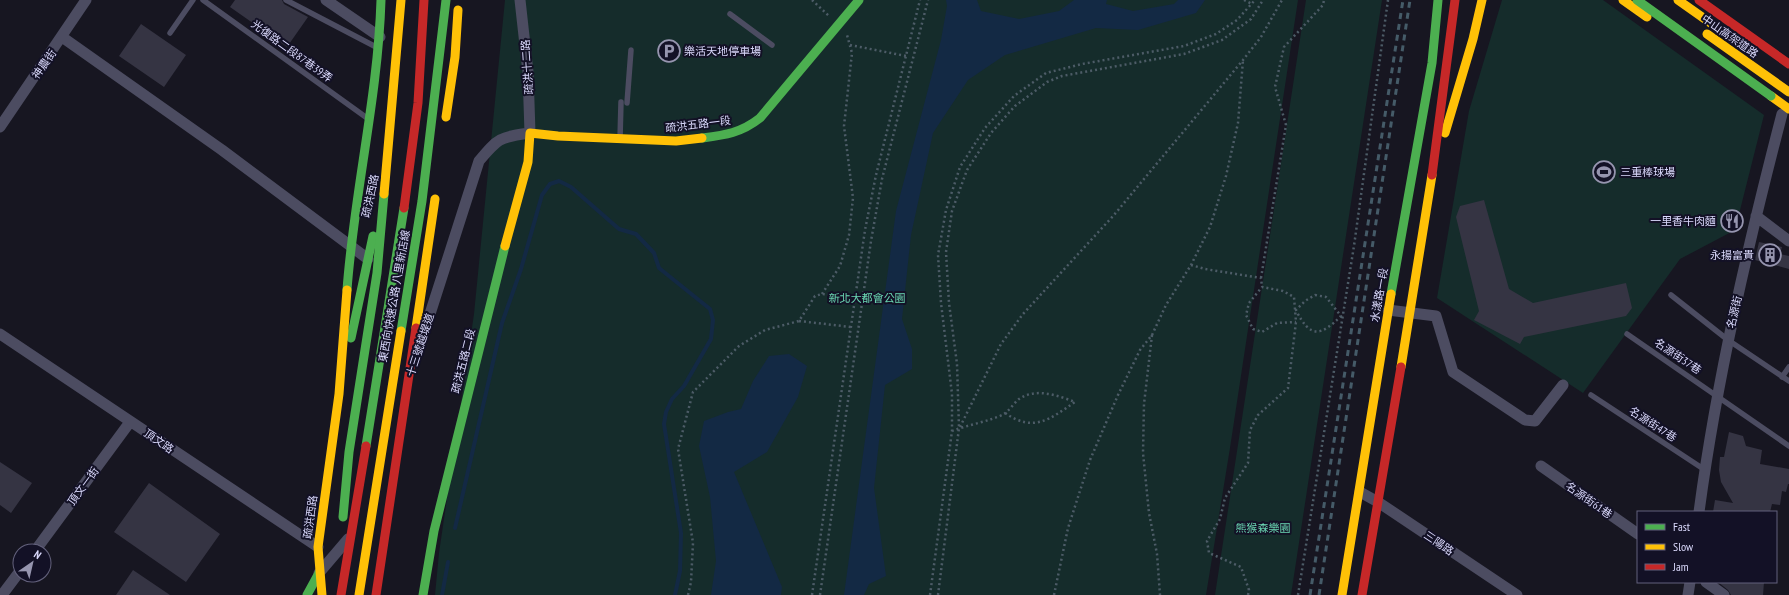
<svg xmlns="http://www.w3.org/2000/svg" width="1789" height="595" viewBox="0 0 1789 595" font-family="'PT Sans Narrow','Noto Sans TC',sans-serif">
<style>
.green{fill:#152c2b}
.water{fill:#132944}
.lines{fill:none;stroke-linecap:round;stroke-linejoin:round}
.stream{stroke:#132944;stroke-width:4}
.building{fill:#353443}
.path{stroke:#4d5c67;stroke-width:2.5;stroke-dasharray:2 3;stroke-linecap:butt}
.lane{stroke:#4c4c61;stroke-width:5.5}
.street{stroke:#4c4c61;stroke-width:11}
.fast{stroke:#4caf50;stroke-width:9}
.slow{stroke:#ffc107;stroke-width:9}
.jam{stroke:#c62828;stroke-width:9}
.rail{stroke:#455b68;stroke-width:3;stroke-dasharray:6 5;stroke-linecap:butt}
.fast-bridge{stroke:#4caf50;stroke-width:9}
.slow-bridge{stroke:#ffc107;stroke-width:9}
.jam-bridge{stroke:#c62828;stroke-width:9}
.labels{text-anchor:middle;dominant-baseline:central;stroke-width:4;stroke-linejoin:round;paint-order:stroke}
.street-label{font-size:11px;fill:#dad9fc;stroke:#131126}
.poi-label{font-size:11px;fill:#dad9fc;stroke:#131126;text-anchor:start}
.park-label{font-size:11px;fill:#6ad7b2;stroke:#131126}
</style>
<rect width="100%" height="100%" fill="#171621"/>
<path class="green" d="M505,0h793l-68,448 -24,147h-771l4,-42 35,-239z
M1306,0h76l-91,595h-76z
M1502,0h101l161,115 -29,115 -55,29 -97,134 -146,-95 32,-187z"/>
<path class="water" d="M946,0h31l4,11 38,8 40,-8 15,-11h33l-1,4 27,7 41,-7 4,-4h27l-9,13 -58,17 -42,-2 -91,27 -37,25 -35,53 -22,102 -9,84 10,30v20l-27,16 -11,103 12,88 -17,8 -5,11h-20l52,-384 45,-171 6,-34z
M789,354l18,12 -9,31 -31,55 -33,20 48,115 -1,8h-70l5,-34 -6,-64 -11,-51 5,-25 24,-9 13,-3 12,-28 16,-25z"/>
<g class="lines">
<path class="stream" d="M455,528l47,-205 19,-54 21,-74 8,-11 9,-3 12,6 48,42 17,5 18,19 5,15 51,41 3,11 -2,19 -27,47 -12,13 -6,13 -2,12 17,109 -1,38 -5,24
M442,595l6,-33"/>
</g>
<path class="building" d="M235,0h47l2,4 24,13 -21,30 -57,-40z
M141,24l45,31 -22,32 -45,-31z
M1484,200l25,89 24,14 93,-20 6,25 -6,8 -102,21 -4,7 -46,-24 5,-9 -23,-94 4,-11z
M1759,242l23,5 -2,7 9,2v13l-34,-9z
M1729,432l14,4 3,10 16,4 -2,14 29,5v15h-1l-2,8 -4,-1 -2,14 -8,-1 -2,8 -15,-1v1h-42l2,-12 18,3 -12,-21 -2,-12 1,-13h4z
M0,462l32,21 -21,30 -11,-8z
M149,483l71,51 -34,48 -72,-50z
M133,570l37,25h-54z
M1718,582h46l-1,13h-32l-3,-5z"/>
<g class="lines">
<path class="path" d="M812,0l17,16
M1244,0l8,4
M850,45l56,11
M1191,265l14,4 56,9 1,9
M1261,278l25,-153 -11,-38 9,-40 39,-42 1,-5
M822,294l18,-28 9,-31 4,-37 -9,-72 8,-73 -5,-18
M1315,295l11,2 15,19c-20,20 -31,23 -45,-6l9,-9z
M799,321l52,6
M1152,335l-8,69 -1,49 6,60 8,41 3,41
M960,427l41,-83 22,-30 91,-99 129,-155 18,-23 21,-37
M952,431c15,-6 39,-10 52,-17 5,-3 10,-11 15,-15 17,-12 40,-3 56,3 -25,17 -41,31 -70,11
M688,595l3,-13 2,-39 -15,-94 15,-57 46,-46 26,-16 34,-9 16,-25 7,-2 33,2
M812,595l53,-365 11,-55 44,-175
M820,595l51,-354 11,-62 46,-179
M930,595l22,-164v-37l-11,-91 -3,-48 8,-45 14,-43 25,-39 29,-32 32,-23 36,-9 102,-18 32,-12 21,-14 18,-20
M938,595l21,-167 -2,-64 -8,-61 -3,-51 6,-41 15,-41 24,-37 24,-27 32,-24 15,-6 122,-22 38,-14 29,-21 12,-19
M1054,595l14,-67 22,-68 28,-65 22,-45 12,-15 14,-30 25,-40 19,-38 16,-51 12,-53 5,-63
M1248,595l1,-5 -8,-23 -32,-14 -2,-12 13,-22 5,-21 23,-35 2,-33 8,-15 30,-27 8,-66 -2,-25 -11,-6 -21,-4 -13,16 -3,12 7,14 9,3 15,-9 19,-1
M1298,595l56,-349 34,-246"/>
<path class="lane" d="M203,0l164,118
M286,0l92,48
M730,14l42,31
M170,33l23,-33
M627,103l4,-53
M620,139l1,-37
M1671,295l57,45 61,41
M1627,334l162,112
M1782,377l7,-10
M1591,395l114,75"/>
<path class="street" d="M326,0l54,37
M62,37l160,113 146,109
M0,127l86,-127
M1756,216l33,25
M1388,310l48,6 17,56 72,48 10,1 28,-36
M0,334l318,213
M421,342l58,-181c19,-23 21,-24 51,-28l-2,-61 -8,-72
M1541,466l97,68
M1360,492l18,10 139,93
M1699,512c18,-135 49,-267 83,-398
M35,551l95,-129
M319,573l29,-34
M1706,582l18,13
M2,595l18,-24
M1688,595l2,-13"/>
<path class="fast" d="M702,138c23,-3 39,-5 58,-20l99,-118
M347,290c7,-97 31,-193 34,-290
M1391,294l41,-231 6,-63
M351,338l22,-102
M307,595l12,-22
M423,595l11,-64 71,-285"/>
<path class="slow" d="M1623,0l24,17
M1771,96l18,13
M1445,133l28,-94 9,-39
M505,246l23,-84 2,-29 28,3 118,5 26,-3
M1401,367l31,-192
M322,595l-4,-48 21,-153 8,-104
M1342,595l49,-301"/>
<path class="jam" d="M1699,0l90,64
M1432,175l23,-175
M1362,595l39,-228"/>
<path class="rail" d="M1310,595l93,-595
M1319,595l91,-595"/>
<path class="fast-bridge" d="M1637,0l134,96
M401,331l21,-130 24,-201
M366,446l38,-238
M343,517l6,-65 28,-179 7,-79"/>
<path class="slow-bridge" d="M1678,0l51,36
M1707,34l82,58
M446,117l9,-60 3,-47
M384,194l17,-194
M416,328l19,-129
M359,595l42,-264"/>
<path class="jam-bridge" d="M404,208l14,-105 6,-103
M341,595l25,-149
M376,595l40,-267"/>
</g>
<defs>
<g id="parking-ring" transform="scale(1.15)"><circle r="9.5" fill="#131126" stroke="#9695af" stroke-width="1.5"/><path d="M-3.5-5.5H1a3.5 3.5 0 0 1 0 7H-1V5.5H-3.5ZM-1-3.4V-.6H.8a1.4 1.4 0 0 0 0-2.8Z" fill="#9695af"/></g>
<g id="stadium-ring" transform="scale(1.15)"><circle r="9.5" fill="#131126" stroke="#9695af" stroke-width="1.5"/><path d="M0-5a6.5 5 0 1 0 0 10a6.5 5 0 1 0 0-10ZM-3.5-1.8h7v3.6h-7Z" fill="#9695af"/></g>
<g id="restaurant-ring" transform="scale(1.15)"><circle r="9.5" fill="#131126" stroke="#9695af" stroke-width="1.5"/><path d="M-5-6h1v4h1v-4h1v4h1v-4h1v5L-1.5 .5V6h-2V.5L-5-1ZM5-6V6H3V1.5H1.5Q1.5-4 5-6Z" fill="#9695af"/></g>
<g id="building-ring" transform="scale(1.15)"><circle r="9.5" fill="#131126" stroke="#9695af" stroke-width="1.5"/><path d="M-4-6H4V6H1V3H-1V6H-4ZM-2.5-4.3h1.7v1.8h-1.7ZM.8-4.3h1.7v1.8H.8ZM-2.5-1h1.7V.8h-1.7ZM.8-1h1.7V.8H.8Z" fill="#9695af"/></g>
</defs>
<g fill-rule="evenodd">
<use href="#parking-ring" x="669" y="51"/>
<use href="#stadium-ring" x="1604" y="172"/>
<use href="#restaurant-ring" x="1732" y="221"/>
<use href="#building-ring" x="1770" y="255"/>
</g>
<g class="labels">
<g class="street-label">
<text transform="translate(1730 36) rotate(35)">中山高架道路</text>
<text transform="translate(292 51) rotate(36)">光復路二段87巷39弄</text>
<text transform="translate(44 64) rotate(-55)">神農街</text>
<text transform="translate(527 67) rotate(-94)">疏洪十二路</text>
<text transform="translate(698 124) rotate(-7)">疏洪五路一段</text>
<text transform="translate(370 196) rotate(-78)">疏洪西路</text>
<text transform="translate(1379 295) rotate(-80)">水漾路一段</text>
<text transform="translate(394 296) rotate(-80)">東西向快速公路 八里新店線</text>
<text transform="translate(1734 312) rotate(-77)">名源街</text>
<text transform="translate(420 345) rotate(-72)">十三號越堤道</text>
<text transform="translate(1678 356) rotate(34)">名源街37巷</text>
<text transform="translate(463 361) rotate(-76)">疏洪五路二段</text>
<text transform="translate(1653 424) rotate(33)">名源街47巷</text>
<text transform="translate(159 441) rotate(34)">頂文路</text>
<text transform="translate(83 486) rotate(-54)">頂文一街</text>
<text transform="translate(1589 500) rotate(35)">名源街61巷</text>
<text transform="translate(310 517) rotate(-82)">疏洪西路</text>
<text transform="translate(1439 543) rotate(34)">三陽路</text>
</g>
<g class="poi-label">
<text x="684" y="51">樂活天地停車場</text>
<text x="1620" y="172">三重棒球場</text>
<text x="1716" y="221" text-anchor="end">一里香牛肉麵</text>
<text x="1754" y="255" text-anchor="end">永揚富貴</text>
</g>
<g class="park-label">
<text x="867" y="298">新北大都會公園</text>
<text x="1263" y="528">熊猴森樂園</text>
</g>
</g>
<rect x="1637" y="511" width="140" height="72" fill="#131126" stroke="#63617c"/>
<rect x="1645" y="524" width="20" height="6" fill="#4caf50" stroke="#63617c"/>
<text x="1673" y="531" font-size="12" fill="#dad9fc">Fast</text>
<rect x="1645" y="544" width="20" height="6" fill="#ffc107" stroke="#63617c"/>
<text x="1673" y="551" font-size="12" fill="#dad9fc">Slow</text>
<rect x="1645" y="564" width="20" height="6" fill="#c62828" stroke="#63617c"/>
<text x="1673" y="571" font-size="12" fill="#dad9fc">Jam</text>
<g transform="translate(32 563) rotate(34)"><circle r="19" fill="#131126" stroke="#63617c"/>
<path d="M0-3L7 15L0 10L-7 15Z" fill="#9695af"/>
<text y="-6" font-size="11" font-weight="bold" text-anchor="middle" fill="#dad9fc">N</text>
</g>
</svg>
